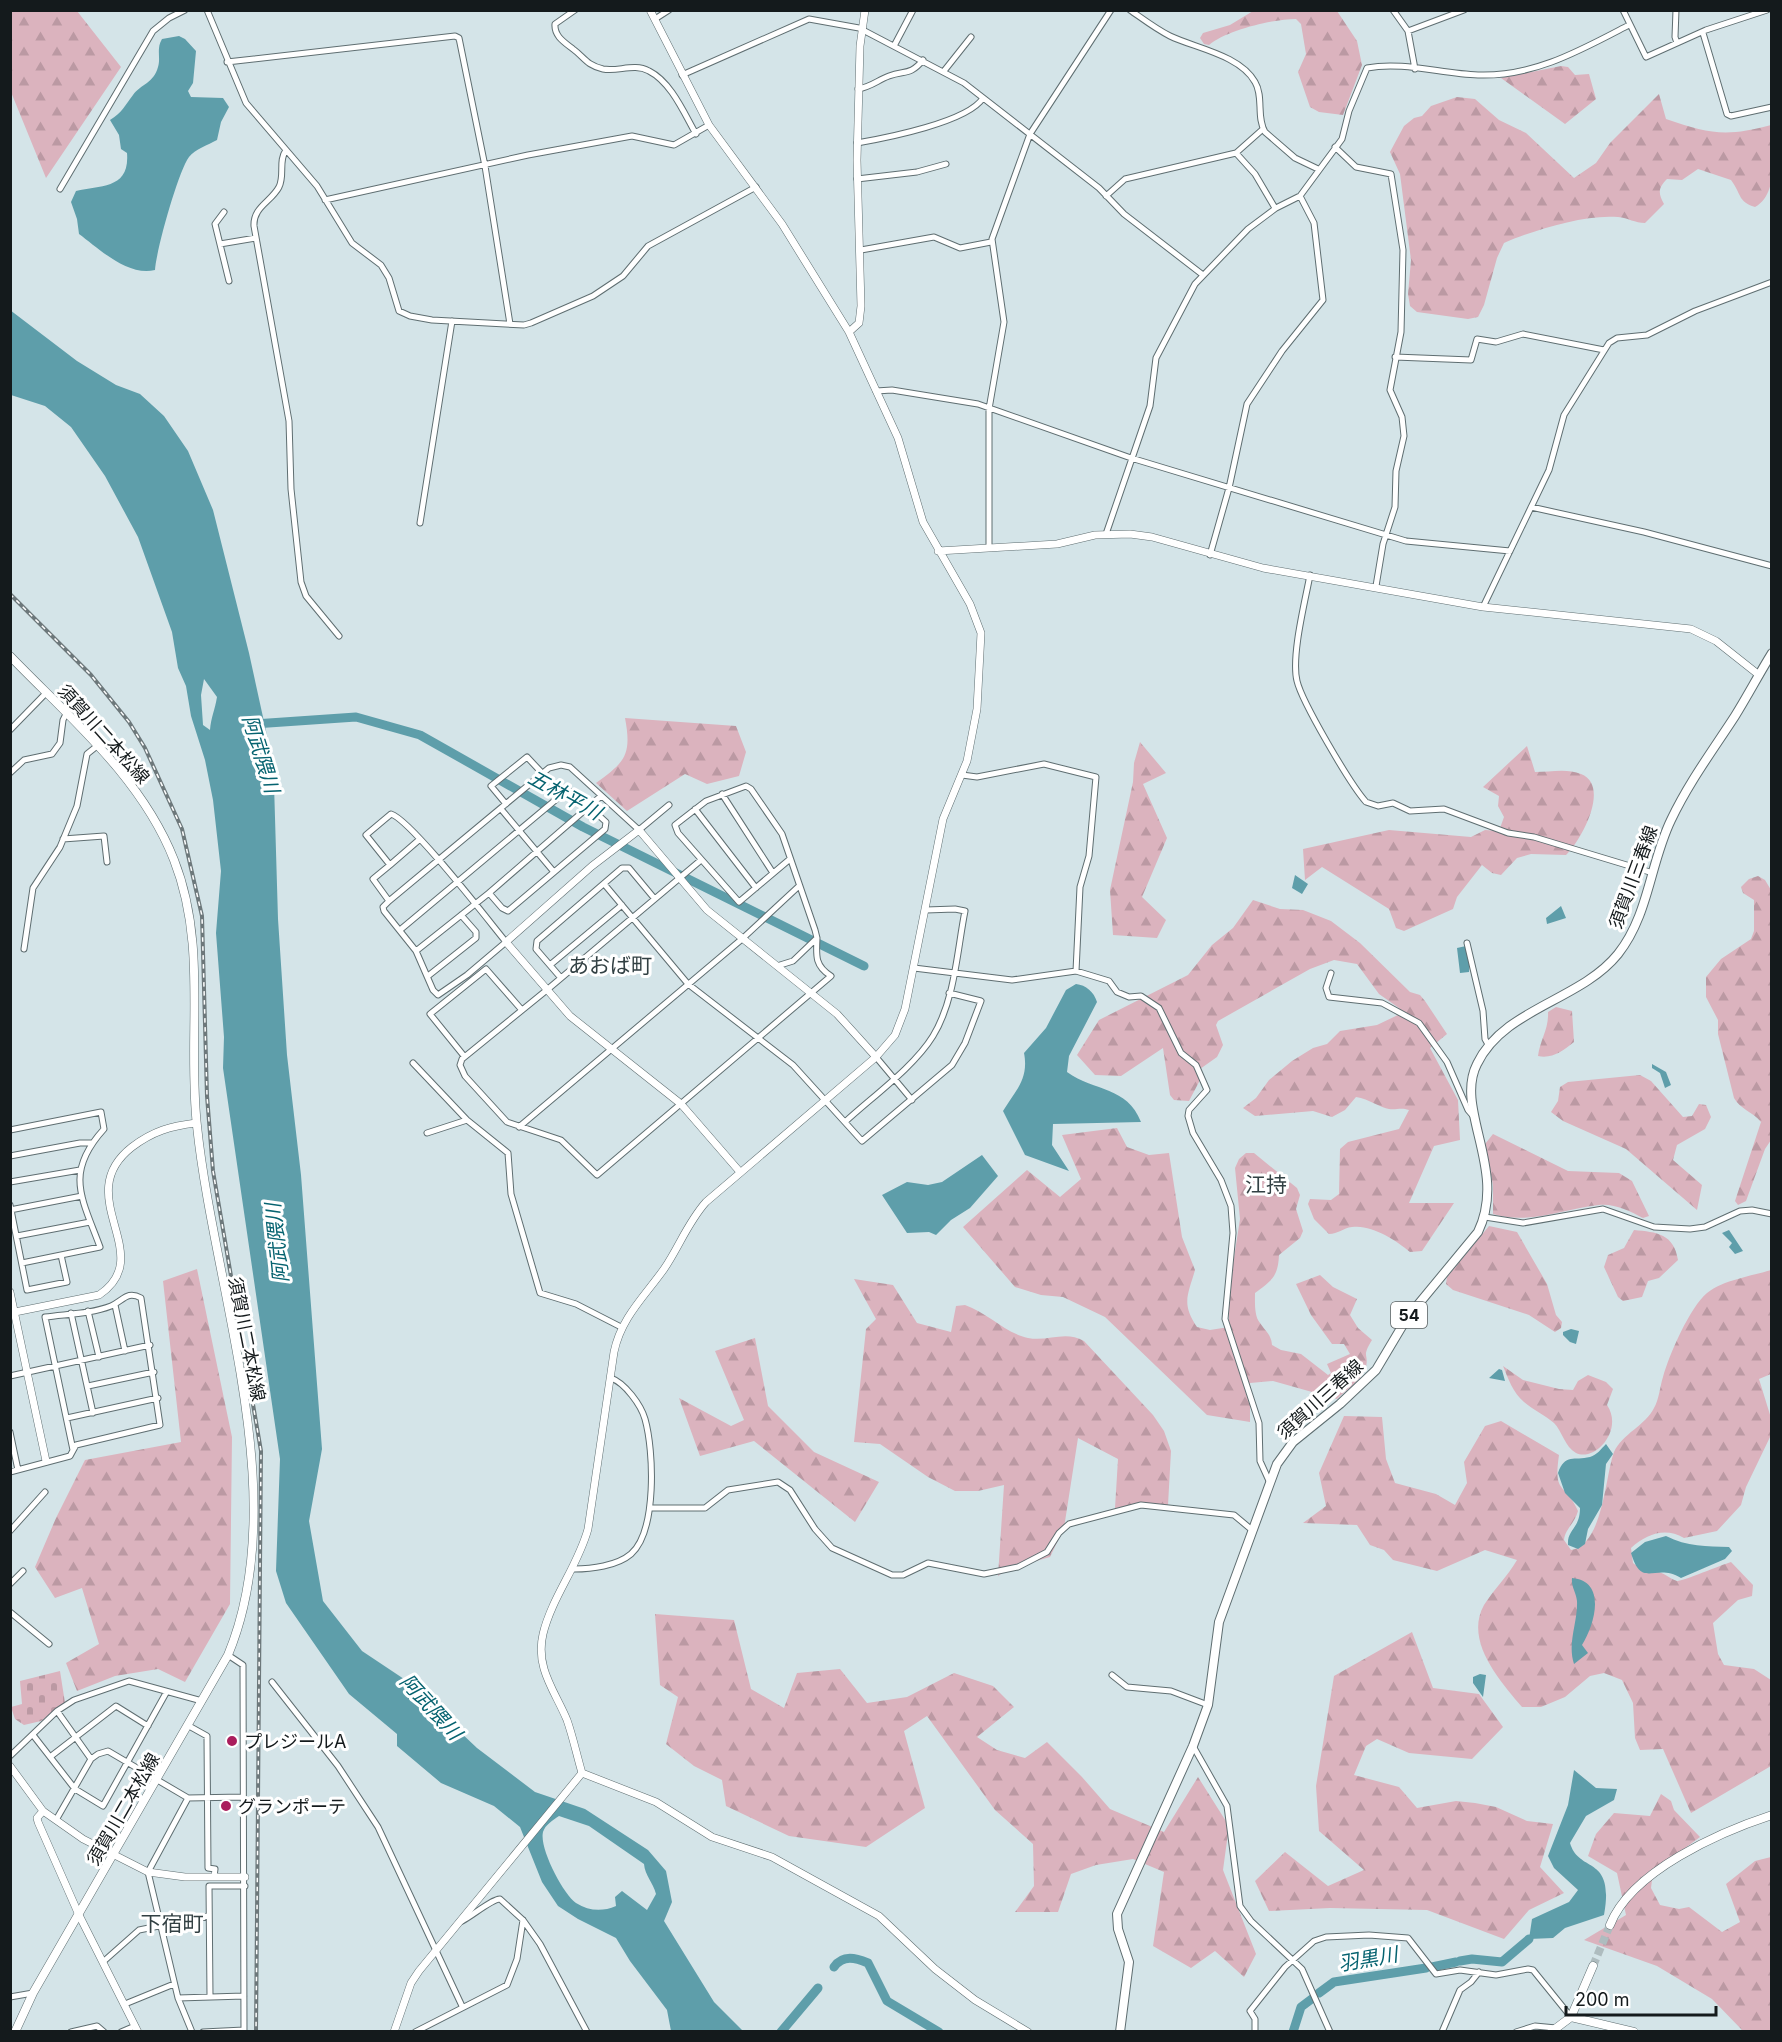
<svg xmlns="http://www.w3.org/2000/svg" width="1782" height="2042" viewBox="0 0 1782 2042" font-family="Inter,'Noto Sans JP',sans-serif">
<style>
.forest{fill:url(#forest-firs)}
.cemetery{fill:url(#cemetery-stones)}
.water{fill:#5e9eaa;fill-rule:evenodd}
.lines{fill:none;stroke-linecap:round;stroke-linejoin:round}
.river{stroke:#5e9eaa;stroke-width:9}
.secondary-tunnel{stroke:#aebcbf;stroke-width:8;stroke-dasharray:8 4;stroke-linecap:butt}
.minor-casing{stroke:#5f6e71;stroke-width:7}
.tertiary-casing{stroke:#5f6e71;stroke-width:8}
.secondary-casing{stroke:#5f6e71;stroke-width:9}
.primary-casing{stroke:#5f6e71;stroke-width:10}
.minor{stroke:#fff;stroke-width:5}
.tertiary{stroke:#fff;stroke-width:7}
.secondary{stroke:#fff;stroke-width:8}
.primary{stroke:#fff;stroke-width:8}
.rail-casing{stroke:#6d787b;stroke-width:4}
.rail{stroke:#fff;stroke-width:1.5;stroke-dasharray:4.5;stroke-linecap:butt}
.poi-dot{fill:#aa1e5d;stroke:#fff;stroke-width:2}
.labels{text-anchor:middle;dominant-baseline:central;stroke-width:6;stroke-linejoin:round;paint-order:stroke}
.shield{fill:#fff;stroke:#5a5f60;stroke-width:1.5}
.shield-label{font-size:16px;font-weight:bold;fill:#141a1c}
.street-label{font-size:18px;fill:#141a1c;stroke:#fff}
.poi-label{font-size:18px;fill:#141a1c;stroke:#fff;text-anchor:start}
.water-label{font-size:20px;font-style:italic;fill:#066370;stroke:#fff}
.quarter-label{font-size:21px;fill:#324043;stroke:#fff}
</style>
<defs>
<pattern id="forest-firs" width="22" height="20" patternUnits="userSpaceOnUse" patternTransform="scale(1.5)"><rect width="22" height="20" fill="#dbb3be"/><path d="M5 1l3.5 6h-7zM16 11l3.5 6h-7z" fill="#bb99a3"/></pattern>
<pattern id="cemetery-stones" width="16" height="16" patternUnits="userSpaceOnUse" patternTransform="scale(1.5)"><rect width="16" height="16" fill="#dbb3be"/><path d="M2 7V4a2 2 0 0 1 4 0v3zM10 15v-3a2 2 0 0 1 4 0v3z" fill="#bb99a3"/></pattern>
</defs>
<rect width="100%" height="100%" fill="#d4e4e8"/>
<path class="forest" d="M10,11h67l44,56 -75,111 -35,-86z
M1253,11h84l20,30 5,24 -19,50 -24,-3 -9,-5 -12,-35 8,-18 -5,-30 -5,-5c-23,0 -69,11 -87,26l-5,-1 -4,-6 3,-5 27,-8z
M1561,66l7,1 7,8 14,-1 7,25 -31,25 -64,-46z
M1659,94l7,25c43,15 61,18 105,6 1,25 9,68 -16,82 -17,-5 -14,-14 -24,-27l-33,-11 -16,11 -15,-1c-9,9 -9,14 -3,25l-19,19c-10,0 -17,-5 -27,-6 -33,-3 -84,13 -114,26l-7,15 -13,47 -6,12 -10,2 -51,-7 -7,-6 -2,-12 3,-34 -11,-86 -10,-22 14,-26 10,-8 8,-2 9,-10 26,-9 18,2 24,21 27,13 48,45 22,-15 14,-20z
M625,718l111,8 10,26 -7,24 -32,8 -22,-10 -58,37 -31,-28c29,-21 36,-28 29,-65z
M1140,742l26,31 -23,11 24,54 -25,59 24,23 -9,18 -44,-3 -3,-45 23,-108 1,-19z
M1527,746l8,26c15,0 32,-4 46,2 30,12 0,67 -15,81l-35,-1 -14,4 -16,17 -9,-2 -10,-8 -25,32 -4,12 -49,22 -8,-3 -7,-19 -67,-42 -17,13 -2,-31 86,-19 82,7 14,-7 14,1 5,-14 -6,-11 1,-10 -16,-9z
M1758,876l7,4 6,10v250l-6,9 -19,52 -8,4 -3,-4 26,-79c-8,-10 -21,-13 -27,-24l-16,-64v-14l-12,-23v-20l15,-18 30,-20 3,-8v-31l-11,-7 -2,-6 8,-8z
M1253,900l27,9 23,1 28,11 29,22 50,49 10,3 5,6 22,33 -17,14 28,52 2,40 -26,6 -25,57h45l-32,48 -12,1c-14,-12 -39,-28 -58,-25 -9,1 -14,7 -23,7l-15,-15 -6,-15 2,-5 21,1 8,-6 1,-45 8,-7 51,-13 10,-19c-8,-3 -12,0 -20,-1 -8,-1 -20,-10 -33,-12l-11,13 -13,7 -19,-6 -58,5 -12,-8 13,-10 13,-18 23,-19 21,-13 14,-4 13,-13 37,-6 23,-11 -1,-6 -20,-14 -22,-30 -23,-4 -24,9 -92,52 -2,4 7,20 -6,12 -17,12 -1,13 -10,19 -15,-1 -4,-5 -7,-47 -42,28 -26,-1 -18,-20 22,-35 89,-45 24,-30 21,-17z
M1556,1007l16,4 2,31c-11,9 -22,17 -36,14 2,-16 11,-27 10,-44z
M1640,1075l11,6 32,36 9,-1 7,-12 7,1 5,12 -6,12 -28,16 -4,15 29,25 -5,25 -71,-61 -63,-28 -12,-9 7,-11 2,-14 8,-5z
M1117,1128l10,19 22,8 20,-2 13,84 13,33c-7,25 -14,33 2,57l13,3 19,-3v-37l11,-71 -5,-51 4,-9 7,-6h8l43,35 3,7 -4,14 7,22 -3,7 -21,17c-1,22 -7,25 -24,38 0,9 -1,23 5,30 6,9 11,11 12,22l9,5 20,4 27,21 3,-2 -4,-9 23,-10 -6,-10h-12l-21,-29 -15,-31 24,-9 13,12 24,12 -7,16 8,13 14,12c-11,18 -3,13 -6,27 -2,11 -21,24 -29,32l-64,-18 -23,2v39l-43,-7 -102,-98 -42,-20 -22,-2 -26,-8 -52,-60 64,-57 33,27 21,-18 -19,-44z
M1493,1134l75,37 51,2 13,8 17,35 -6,2c-13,-7 -30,-15 -44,-13 -36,4 -69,20 -106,9v-29l-8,-41z
M1489,1226l28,6 30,52 9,31 6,7 -1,6 -6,4 -26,-17 -76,-25 -7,-6 1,-7z
M1634,1230c23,2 40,4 44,30l-19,18 -11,3 -6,16 -19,4 -5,-4 -14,-30 4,-12 16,-7z
M197,1269l35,168 -2,167 -45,78 -27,-13 -43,7 -38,15 -11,-28 33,-19 -17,-56 -27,10 -20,-31 21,-49 29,-58 96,-18 -18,-161z
M1771,1270v104l-12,5 12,39v17l-25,52 -5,18 -24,26 -33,7c-19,-11 -37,-4 -53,10l2,15c9,8 15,6 26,9 7,2 11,7 18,9 4,1 44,-16 54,-19l22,23 -1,11 -14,4 -25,23 5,31 6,11 30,4 17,11v86l-80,47 -28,-64 -23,1 -5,-12 -2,-35 -11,-23 -18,-7 -14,3 -25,21 -24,10h-19c-22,-26 -58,-66 -38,-102 10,-16 24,-29 33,-45l-32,-10 -48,21 -44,-11 -9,-10 -14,-5 -13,-20 -54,-2 23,-17 -7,-33 25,-57 38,1 4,42 9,24 41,11 19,11 12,-22 -3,-21 21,-36 16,-5 58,34c-6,41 6,26 19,56 -3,12 -13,18 -14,29l7,10c32,-5 34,-73 43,-98 8,-18 32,-27 40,-44 5,-8 6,-22 9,-31 6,-22 27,-70 44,-84 16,-13 45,-17 64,-23z
M854,1279l39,6 24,38 34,9 5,-26 9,-1c23,8 40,28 63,33 20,4 37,-8 56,3l69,74 11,16 7,20 -3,54 -53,3 3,-49 -40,-21 -14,90 -14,29 -42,12 -10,7 6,-91 -26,6h-23l-27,-14 -48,-33 -26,-2 12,-113 10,-10z
M755,1338l13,68 46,46 65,30 -24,40 -101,-81 -54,15 -21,-58 52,28 13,-6 -29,-69z
M1503,1366l20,14 36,9 14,1 5,-9 10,-6 18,7 7,7 -6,16c17,25 -12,57 -31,48 -11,-6 -14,-22 -22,-30 -9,-8 -21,-13 -30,-21 -11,-9 -16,-24 -21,-36z
M655,1614l79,6 17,69 33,19 13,-35 43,-4 27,34 40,-6 47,-24 39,13 21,21 -37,30 20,13 28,8 22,-16 35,35 28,32 54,23 34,-55 31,49 -6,44 33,84 -12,23 -29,-26 -24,17 -38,-22 11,-74 -31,-13 -37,6 -25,9 -13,38h-43l19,-26 -1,-42 -38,-34 -68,-94 -23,15 21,77 -59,39 -77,-11 -63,-30 -4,-26 -28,-14 -28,-22 12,-47 -18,-12z
M1412,1632l21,56 46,6 24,33 -31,32 -63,-6 -32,-14 -11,7 -12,29 45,12 18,21 39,-7 19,2 21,4 31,14 26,3 -13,43 24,26 -35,17 -25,29 -77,-29 -97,-2 -61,3 -14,-30 30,-29 43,34 36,-16 -45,-39 -3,-45 18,-110z
M1661,1794l10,7 3,9 26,27 -47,35 -2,16 9,17 19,4 10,-2 33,25 18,-10 -14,-38 29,-23 16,-4v174h-28l-31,-32 -55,-33 -73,-26 42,-25 -9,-42 -29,-17 8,-22 18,-21 36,3z"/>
<path class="cemetery" d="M60,1671l5,32 -24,18 -17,4 -9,-6 -4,-12 11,-3 -2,-23z"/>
<path class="water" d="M179,36l6,3 11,12 -3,32 -5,8 3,6 32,1 6,9 -8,15 -4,18c-9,5 -22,9 -28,17 -11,15 -33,94 -34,113 -27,7 -57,-22 -76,-36l-2,-15 -6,-17 5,-11c25,-6 54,-2 51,-38l-6,-4 -2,-14 -9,-15c12,-7 15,-15 23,-25 8,-11 21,-12 25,-28 3,-10 -2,-18 4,-28z
M10,310l67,51 39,24 24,9 24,22 24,35 25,59 36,143 19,87 6,44 4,135 9,136 14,120 21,274 -13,72 14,80 39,50 42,28 73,69 58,44 50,17 63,41 18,21 6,31 -8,19 50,81 29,29h-72l-4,-21 -37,-49 -14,-23 -38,-19 -20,-13 -16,-24 -22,-55 -26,-21 -53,-23 -44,-37v-12l-48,-40 -63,-91 -10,-32 4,-112 -57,-391 1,-31 -8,-104 5,-62 -8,-71 -8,-40 -14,-44 -5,-30 -8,-18 -6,-36 -34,-95 -33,-61 -34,-49 -26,-21 -34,-11zM204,679l13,18c-2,13 -6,20 -7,33l-7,-5 -2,-30zM559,1816l30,10 55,38c1,12 9,18 12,30l-9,16 -25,-19 -7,6 1,9c-14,6 -27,5 -40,-3 -13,-9 -37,-55 -33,-71 2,-7 10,-12 16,-16z
M1295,875l13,9 -6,10 -10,-6z
M1561,906l5,12 -19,6 -1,-6z
M1466,946l4,14 -1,12 -9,1 -3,-25z
M1076,984c10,1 18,8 21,18l-28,54 -2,16c28,20 60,14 74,50l-88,2 -1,21 17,26 -44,-16 -22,-44c13,-21 26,-32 21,-58l22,-25 20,-38z
M1652,1064l14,8 5,13 -6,3 -5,-15 -8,-5z
M982,1155l16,21 -28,32 -19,12 -15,15 -7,-3 -22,1 -25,-38 25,-13 21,3 14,-3z
M1729,1230l14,21 -8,3 -6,-7 3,-4 -10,-10z
M1571,1329l8,2 -3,13 -6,-2 -7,-7v-3z
M1499,1369l3,1 3,11 -16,-3z
M1606,1444l7,10 -7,10 -4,41 -14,24 -3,15 -7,5 -10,-4c-1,-16 12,-16 12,-37l-15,-15 -7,-20c7,-20 16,-12 32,-16 7,-2 11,-8 16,-13z
M1666,1536c21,11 41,10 63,11l3,4 -7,8 -44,19c-26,-16 -39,12 -50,-25l14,-11z
M1572,1578c35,3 23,46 10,67l6,8 -14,11c-7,-21 4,-42 3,-63 -1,-9 -6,-14 -5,-23z
M1480,1674l6,1 -3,22 -10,-14v-6z
M1574,1770l22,18 21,1 -3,11 -28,16 -16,27c9,31 45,11 34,72l-39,13 -12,10 -24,1 3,-20 37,-17 9,-12 -24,-22 -6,-12 20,-51z"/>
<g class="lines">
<path class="river" d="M254,724l102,-7 64,18 163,92 281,139
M1460,1961l12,-2 30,3 27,-23
M834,1967c9,-13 22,-9 34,-4l19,38 52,31
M1432,1967l24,-5
M1319,1993l15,-11 92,-14
M781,2032l37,-44
M1293,2032l8,-25 12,-9"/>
<path class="secondary-tunnel" d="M1593,1966l17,-41"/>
<g class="minor-casing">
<path id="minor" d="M207,10l39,93 71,83 35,57 29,22 8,13 10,33 11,5 22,4 92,5 7,-2 62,-27 30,-20 25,-30 108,-59
M575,10l-20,14c-1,12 9,18 18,25 11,8 13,16 30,20 15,3 31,-6 46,2 22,11 35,42 47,63
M1130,10c13,9 26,19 40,26 25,12 70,19 85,46 9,15 1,35 10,50l30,26 23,11
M1393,10l15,21 7,38
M1623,10l23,47 60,-27 61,-20
M1676,10l-1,27 2,6
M655,19l14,-9
M1408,31l56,-21
M1703,33l24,81 4,2 41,-9
M894,46l19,-36
M227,62l228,-26 4,2 26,128 25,158
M944,71l27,-34
M682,75l127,-56 50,9 105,55 135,105 25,26 79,61
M858,89c13,-2 20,-9 31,-13 16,-6 21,0 34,-16
M857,143c29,-5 111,-21 126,-45
M1335,147l21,20 35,7 12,76 -2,82 -11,58 12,27 2,19 -8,35 -1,36 -12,37 -7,42
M286,150c-8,11 -1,25 -7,37 -8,15 -26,20 -25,39l35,195 2,68 10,93 5,14 33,40
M1236,153l27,-24
M857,179l60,-7 29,-8
M60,189l93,-158 16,-13 16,-8
M1106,196l19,-17 111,-26 19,21 20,34
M325,200l203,-45 104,-19 42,9 35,-20
M224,212l-9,12 14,57
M220,244l36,-6
M861,250l73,-13 26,11 31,-6
M1395,357l76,3 6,-21 19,3 27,-8 81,16
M876,391l16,-1 86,14 153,54 275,83 104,10
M1531,507l113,25 128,34
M420,523l32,-202
M1106,534l44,-128 6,-48 39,-74 53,-55 28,-21 24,-12 42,-57 7,-28 18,-43c36,-7 75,6 111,7 56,2 103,-25 151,-50
M989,548v-139l15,-87 -12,-83 38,-105 81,-124
M1210,555l19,-67 18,-84 35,-53 41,-51 -9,-77 -14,-27
M1310,575c-5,27 -19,81 -13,106 5,21 53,103 69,121l12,4 15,-3 17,8 34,-2 64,24 26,4 119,36
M1483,607l66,-137 15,-55 45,-72 8,-5 30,-3 48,-24 77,-29
M10,730l36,-37
M10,773l14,-13 28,-6 8,-11 3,-23 3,-6
M962,775l15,2 67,-13 52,13 -7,79 -9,31 -4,84
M722,794l51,79
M506,804l-15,-18 36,-29 16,17
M501,809l53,63
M695,809l61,79
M63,839l41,-3 3,26
M701,860l-153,129 -86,70 -2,6 5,11 42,46 54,18 36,35 234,-199c-16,-10 -15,-20 -14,-38
M390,865l30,-26
M605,885l83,99 105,81 69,76 90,-76 13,-22 16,-42 -32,-8
M389,901l-16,-22 17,-14 -24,-30 25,-21c20,6 97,106 115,128l-39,33 -29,20 -5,-5 -17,-39 -32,-40 -1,-4 6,-6 160,-133 12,-3 9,2 69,63 30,-25
M400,930l165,-138h8l33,30 -1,7 -97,82 -6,-3 -13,-15
M1467,943l16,68 2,28 4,7
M24,949l9,-61 27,-41 17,-41 10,-52 10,-8
M416,951l73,-58 112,-97
M550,965l72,-60
M777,966l16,-5 24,-23 -2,-8 -33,-96 -31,-45 -5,-3 -40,15 -31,24 3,8 61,69 51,-43
M914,968l98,12 64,-9 33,10 8,11 12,5 12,-1 18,12 22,45 15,12 11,25 -18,20 -1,6 5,17 28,47 10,26 2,27 -8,86 34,104 1,38 10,22
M1331,973l-5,15 3,9 53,6 37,20 28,39 21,48 6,7
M428,976l48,-38v-6l-15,-17
M561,978l-25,-29 1,-8 85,-73h7l25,30
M464,1056l-34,-42 56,-45 35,40
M876,1057l36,43
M413,1063l54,57 41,33 3,41 29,99 36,11 45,23
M845,1122c27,-25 69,-55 88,-86 22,-36 24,-85 32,-125l-10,-2 -29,1
M519,1127l223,-188 57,-53
M10,1130l91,-18 3,17c-40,44 -22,69 -4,118l-39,8 6,27 -40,8 -17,-85
M427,1133l40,-13
M10,1156l70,-13h12
M10,1182l70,-12
M10,1210l72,-14
M1485,1217l38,6 80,-14 51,18 36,2 15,-2 35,-16 12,-1 20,4
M17,1236l73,-14
M22,1263l39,-8
M115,1305l10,46
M88,1311l11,46
M71,1313l22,100
M10,1376l140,-31
M88,1386l66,-14
M67,1418l91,-20
M10,1432l8,38
M10,1472l60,-16 6,-11 84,-20 -19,-127c-14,-8 -18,3 -30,8 -20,8 -45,8 -66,11l28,133
M651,1508h54l23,-18 50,-8 12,8 25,39 17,19 60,27h11l25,-12 56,11 34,-7 29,-15 12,-19 10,-9 72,-19 93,10 18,15
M10,1531l35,-39
M574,1569c17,0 43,-3 57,-15 26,-23 23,-103 14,-135 -4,-14 -20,-36 -34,-41
M10,1584l13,-13
M10,1612l39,32
M228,1655l15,10 1,367
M1112,1675l15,12 44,4 37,14
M272,1682l66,84 40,61 84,179
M57,1711l34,48
M189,1726l18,10 1,132 7,1 -1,8
M33,1735l42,54 28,17 63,-113
M1193,1746l34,60 13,100 11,15 51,48 28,63
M10,1756l47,-45 17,-11 55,-19 73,20
M50,1757l66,-51 32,20
M56,1820l35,-61 7,-5 10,-3 80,47
M462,1921c10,-5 30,-22 38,-22l23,21 17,24 47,88
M104,1961l35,-31 69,-14
M210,1996l-1,-110h36
M10,1997l23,-4
M178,1998l66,-2
M125,2004l49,-20
M71,2032l26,-6 7,6
M121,2032l14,-6
M192,2032l-14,-34 -30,-126 40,-74 55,-1
M203,2032l41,-2
M415,2032l92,-47 10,-26 6,-39
M1255,2032v-13l-5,-8 35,-44 29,-26 12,-4 43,-2 39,3 28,36 24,-4 36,5 32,-6 5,1 38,47
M1442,2032l18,-42 11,-8 8,-10
M1516,2032l19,-6 21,2"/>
</g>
<g class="tertiary-casing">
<path id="tertiary" d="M650,10l59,115 73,99 67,108 49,106 25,84 47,82 11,29 -4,76 -10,52 -24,58 -38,190 -10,26 -19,22 -170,145c-18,20 -27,45 -42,67 -20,28 -43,49 -50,83l-26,177c-10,37 -36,68 -45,105 -8,34 12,57 24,86 6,17 10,36 15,53l74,29 56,35 60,20 107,59 56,53 40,31 53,32
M849,332l10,-9 2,-17 -4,-146 3,-114 5,-36
M938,551l119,-7 38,-9 35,-1 22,3 111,31 220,39 208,22 25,12 43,34
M740,1172l-59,-68 -111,-88 -64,-74 86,-76 47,-36 68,80 130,104 39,43
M10,1292l36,169
M10,1313l89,-18c60,-40 -30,-99 33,-148 21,-16 39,-21 64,-24
M10,1766l33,45 40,28 65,33 37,5h60
M43,1811l-6,7 1,4 41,93 59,117
M394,2032l17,-49 8,-12 163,-198"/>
</g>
<g class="secondary-casing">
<path id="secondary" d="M10,656c60,62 132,122 164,204 34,86 13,176 23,266 17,164 97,371 31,529l-195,338 -18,39
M1610,1925c21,-54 110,-93 162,-110
M1571,2017l63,15
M1551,2032l20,-15 22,-51"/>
</g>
<g class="primary-casing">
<path id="primary" d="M1120,2032l9,-70 -11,-33 -1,-15 76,-168 15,-41 11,-83 58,-158 16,-22 47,-38 36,-34 31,-52 71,-86c30,-62 -24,-123 -1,-168 27,-56 103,-63 141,-110 31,-39 32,-91 53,-134 18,-38 42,-70 64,-104 13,-21 24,-42 37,-63"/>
</g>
<use href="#minor" class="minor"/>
<use href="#tertiary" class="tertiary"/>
<use href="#secondary" class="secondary"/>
<use href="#primary" class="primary"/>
<g class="rail-casing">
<path id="rail" d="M10,594l81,81 38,47 16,26 37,81 20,87 5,180 6,75 48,280 -5,581"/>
</g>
<use href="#rail" class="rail"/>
</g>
<g class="poi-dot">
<circle cx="232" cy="1741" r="6"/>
<circle cx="226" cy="1806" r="6"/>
</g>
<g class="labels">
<rect class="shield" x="1391" y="1302" width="36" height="26" rx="4.5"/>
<g class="shield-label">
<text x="1409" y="1315">54</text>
</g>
<g class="street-label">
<text transform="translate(104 734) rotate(48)">須賀川二本松線</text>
<text transform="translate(1633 877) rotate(-70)">須賀川三春線</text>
<text transform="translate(247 1339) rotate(79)">須賀川二本松線</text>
<text transform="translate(1320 1399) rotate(-42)">須賀川三春線</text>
<text transform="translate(123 1809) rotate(-60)">須賀川二本松線</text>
</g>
<g class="poi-label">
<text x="244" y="1741">プレジールA</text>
<text x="238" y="1806">グランポーテ</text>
</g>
<g class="water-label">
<text transform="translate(261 754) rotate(73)">阿武隈川</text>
<text transform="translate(565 795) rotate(29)">五林平川</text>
<text transform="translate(277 1243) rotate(-96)">阿武隈川</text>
<text transform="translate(431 1707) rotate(48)">阿武隈川</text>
<text transform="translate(1368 1959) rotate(-10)">羽黒川</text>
</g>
<g class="quarter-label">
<text x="610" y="965">あおば町</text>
<text x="1266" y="1184">江持</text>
<text x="172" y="1923">下宿町</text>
</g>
</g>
<rect width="1782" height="2042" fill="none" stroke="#141a1c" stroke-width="24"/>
<path d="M1566 2006v9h150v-9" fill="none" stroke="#141a1c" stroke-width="3"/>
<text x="1575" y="2006" font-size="18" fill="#141a1c" stroke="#ffffff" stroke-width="4.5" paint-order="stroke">200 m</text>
</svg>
